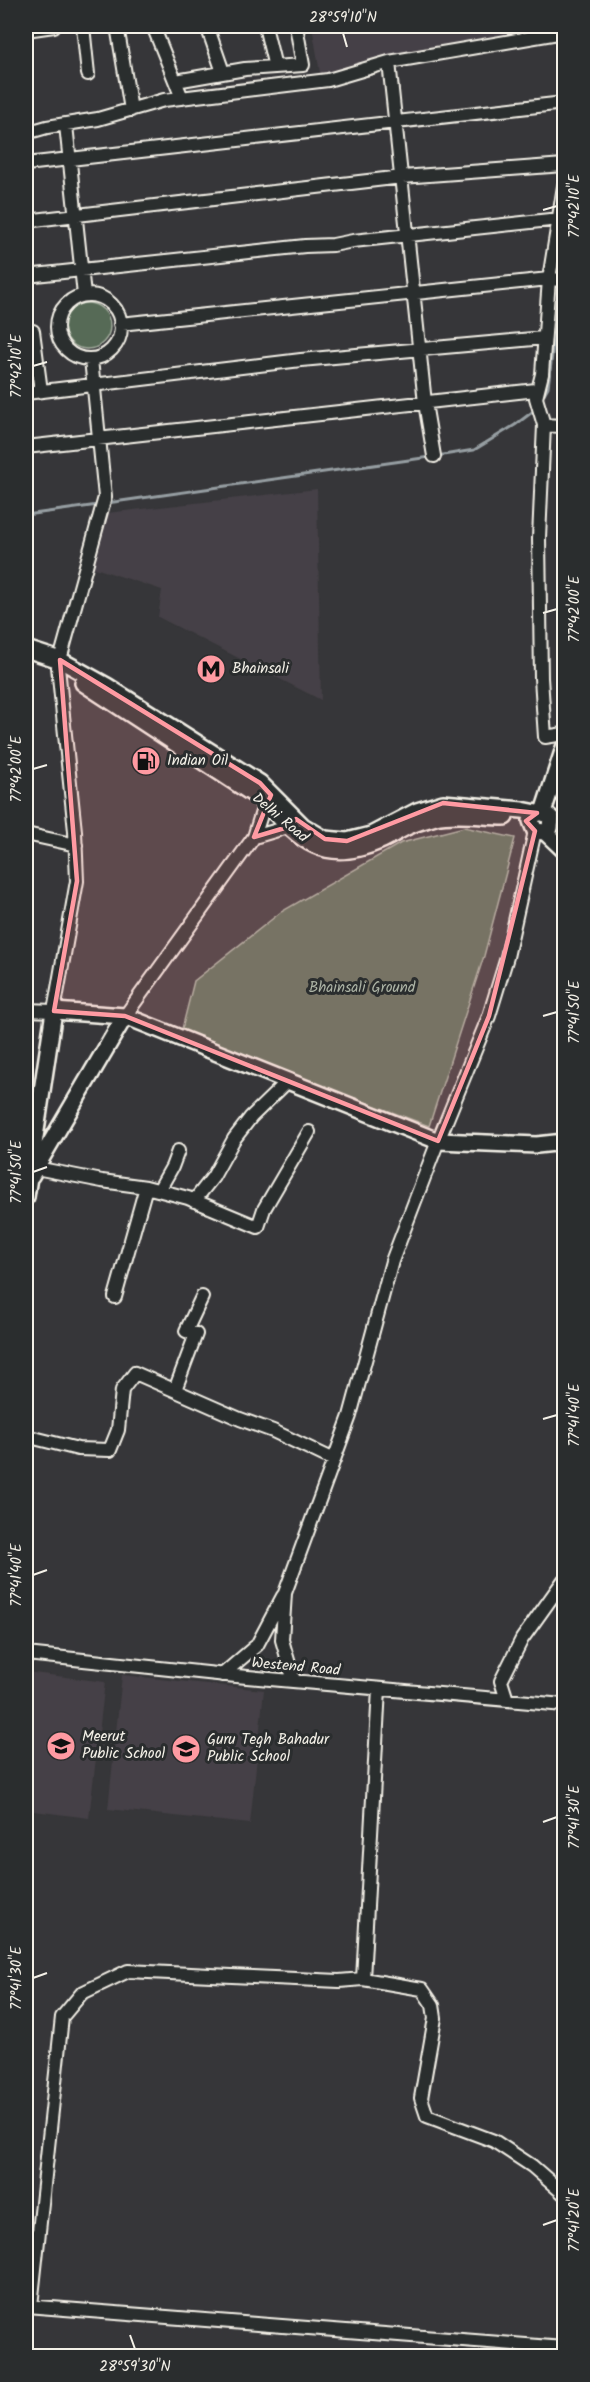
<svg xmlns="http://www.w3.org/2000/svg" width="590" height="2382" viewBox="0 0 590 2382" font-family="Kalam,sans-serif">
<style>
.built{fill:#454046}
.green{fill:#566a56;stroke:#a5ae9f;stroke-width:1.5}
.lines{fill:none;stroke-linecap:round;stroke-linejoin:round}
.stream{stroke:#969ea2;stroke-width:3}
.minor-casing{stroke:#f4f1e8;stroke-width:16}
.major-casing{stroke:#f4f1e8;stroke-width:20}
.minor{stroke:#2a2d2e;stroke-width:12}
.major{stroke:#2a2d2e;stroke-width:15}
.marked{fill:#ff9aa2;fill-opacity:0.2;stroke:#ff9aa2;stroke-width:4.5;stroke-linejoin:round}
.ticks{fill:none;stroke:#f4f1e8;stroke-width:2}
.labels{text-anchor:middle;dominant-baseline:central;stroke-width:6;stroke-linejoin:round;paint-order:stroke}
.poi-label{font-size:15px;fill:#f4f1e8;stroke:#2a2d2e;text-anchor:start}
.street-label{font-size:15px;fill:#f4f1e8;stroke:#2a2d2e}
.park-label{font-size:15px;fill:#adb4a6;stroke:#2a2d2e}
.neatline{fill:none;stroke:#f4f1e8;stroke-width:2}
.ticks-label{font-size:15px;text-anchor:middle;fill:#f4f1e8}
</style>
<rect width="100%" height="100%" fill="#363639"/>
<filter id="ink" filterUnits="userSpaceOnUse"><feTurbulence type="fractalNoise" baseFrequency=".0167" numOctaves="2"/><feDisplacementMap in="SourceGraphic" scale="12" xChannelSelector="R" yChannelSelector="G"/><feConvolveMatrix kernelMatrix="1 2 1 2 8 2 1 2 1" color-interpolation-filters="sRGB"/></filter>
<g filter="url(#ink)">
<path class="built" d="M312,26h236l-165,30 -62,23z
M317,489l4,211 -163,-83 4,-27 -70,-23 15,-54z
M26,1672l79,10 -16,136 -63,-8z
M122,1675l142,15 -14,134 -142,-15z"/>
<path class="green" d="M64 326a23 23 0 1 1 46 0a23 23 0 1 1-46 0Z
M464,827l51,11 -31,118 -55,170 -248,-93 13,-52 87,-69 120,-69z"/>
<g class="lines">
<path class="stream" d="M562,276l2,-25
M541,399l7,-12 13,-105
M437,456l37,-6 41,-25 20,-15
M107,503l323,-46
M26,515l72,-10"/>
<g class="minor-casing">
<path id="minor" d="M83,26l5,48
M117,26l14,84
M153,26l29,72
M207,26l16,46
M265,26l10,41
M26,30l28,-4
M389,62l36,341 9,53
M176,81l69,-12 58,-4 -7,-39
M66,125l18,170
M26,133l21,-6 51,-8 66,-19 164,-20 61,-18 175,-30
M26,164l538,-61
M564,186l-15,93 -7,95 -6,24 8,27 -5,113 2,140 4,59 19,-3
M26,221l376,-44 162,-12
M26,276l279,-30 28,-1 20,-4 206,-22
M57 327a32 32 0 1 1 64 0a32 32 0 1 1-64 0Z
M120,324l429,-45 15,1
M33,331l8,60
M26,393l275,-33 243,-22
M544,425l20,1
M26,447l510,-57
M26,834l50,11
M254,837l34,-10 5,-5
M26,1010l28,1 23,-130 -2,-50 -17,-164 47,-170 -14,-138
M125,1016l129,-179 11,-35 3,-4
M36,1168l66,13 44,6 42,11 70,29 6,-18 45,-77
M159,1190l13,-23 6,-16
M194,1201l19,-24 21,-38 17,-22 37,-36
M115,1297l31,-110
M175,1390l21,-56 -10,-3 16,-34
M26,1436l52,13 32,1 8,-20 4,-40 13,-17 105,46 33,12 61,29
M26,1654l210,22 328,29
M222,1675l35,-30 26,-49
M294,1681l-12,-41 3,-47 65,-177 42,-155 46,-120 51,-125 18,-59 28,-126
M379,1689l-16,290 59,10 11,16 2,13 -14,80 6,18 67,25 38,25 32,28
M507,1700l-6,-19 21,-42 42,-59
M26,2306l538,42
M31,2306l31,-289 20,-24 46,-22 211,10 24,-2"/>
</g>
<g class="major-casing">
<path id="major" d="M26,649l34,11 47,26 153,97 43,43 22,13 22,2 24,-6 46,-24 26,-8 79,7 15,3
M83,683l182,119c37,40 59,63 115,39 10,-4 19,-11 29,-15 8,-4 18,-6 26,-9 19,-5 50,0 70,0
M543,812l21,-64
M536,814l7,-2 8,6 -1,10 -5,4
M531,821l4,10 10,1
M545,832l19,18
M31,1176l94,-160
M26,1197l28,-186 71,5 313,125 99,4 27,-3"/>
</g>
<use href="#minor" class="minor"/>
<use href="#major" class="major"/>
</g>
</g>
<path class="marked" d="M60,660l200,123 11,12 -17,42 34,-10 8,-8 29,20 22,2 96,-38 94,10 -11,8 9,10 -46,185 -51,125 -313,-125 -71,-5 23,-130z"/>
<path class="ticks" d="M343,33l4,14M543,210l14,-4M33,366l14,-4M543,613l14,-4M33,769l14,-4M543,1016l14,-4M33,1172l14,-5M543,1419l14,-4M33,1575l14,-5M543,1822l14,-5M33,1978l14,-5M543,2225l14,-5M130,2335l5,14"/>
<defs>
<g id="metro-disc" transform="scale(1.5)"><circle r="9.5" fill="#ff9aa2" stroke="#2a2d2e"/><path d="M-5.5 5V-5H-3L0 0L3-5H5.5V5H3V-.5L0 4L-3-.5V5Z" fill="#111"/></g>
<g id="fuel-disc" transform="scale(1.5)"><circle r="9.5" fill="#ff9aa2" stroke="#2a2d2e"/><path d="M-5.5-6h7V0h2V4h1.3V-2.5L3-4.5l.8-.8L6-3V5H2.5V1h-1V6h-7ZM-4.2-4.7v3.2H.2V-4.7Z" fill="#111"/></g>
<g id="school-disc" transform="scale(1.5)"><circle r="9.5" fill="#ff9aa2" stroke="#2a2d2e"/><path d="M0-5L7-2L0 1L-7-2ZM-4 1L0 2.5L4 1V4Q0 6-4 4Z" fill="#111"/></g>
</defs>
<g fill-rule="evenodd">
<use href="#metro-disc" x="211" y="669"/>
<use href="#fuel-disc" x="146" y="761"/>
<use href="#school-disc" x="61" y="1746"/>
<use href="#school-disc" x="186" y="1749"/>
</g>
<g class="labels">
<g class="poi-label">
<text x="232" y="669">Bhainsali</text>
<text x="167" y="761">Indian Oil</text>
<text x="82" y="1737">Meerut<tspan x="82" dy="17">Public School</tspan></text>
<text x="207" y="1740">Guru Tegh Bahadur<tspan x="207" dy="17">Public School</tspan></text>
</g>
<g class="street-label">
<text transform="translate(280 818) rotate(40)">Delhi Road</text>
<text transform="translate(296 1667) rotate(5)">Westend Road</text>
</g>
<g class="park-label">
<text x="362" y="988">Bhainsali Ground</text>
</g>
</g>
<rect width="590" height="2382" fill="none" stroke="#2a2d2e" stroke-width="66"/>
<rect x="33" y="33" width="524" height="2316" class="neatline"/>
<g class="ticks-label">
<text x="343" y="22">28°59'10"N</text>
<text transform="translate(574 206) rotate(-90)" y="5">77°42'10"E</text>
<text transform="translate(16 366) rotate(-90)" y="5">77°42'10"E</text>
<text transform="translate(574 609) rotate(-90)" y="5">77°42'00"E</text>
<text transform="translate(16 769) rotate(-90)" y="5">77°42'00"E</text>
<text transform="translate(574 1012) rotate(-90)" y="5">77°41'50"E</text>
<text transform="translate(16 1172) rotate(-90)" y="5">77°41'50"E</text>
<text transform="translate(574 1415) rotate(-90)" y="5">77°41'40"E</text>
<text transform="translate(16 1575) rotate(-90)" y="5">77°41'40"E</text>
<text transform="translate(574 1817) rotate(-90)" y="5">77°41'30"E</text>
<text transform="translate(16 1978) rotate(-90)" y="5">77°41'30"E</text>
<text transform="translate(574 2220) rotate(-90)" y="5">77°41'20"E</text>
<text x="135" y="2371">28°59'30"N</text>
</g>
</svg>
